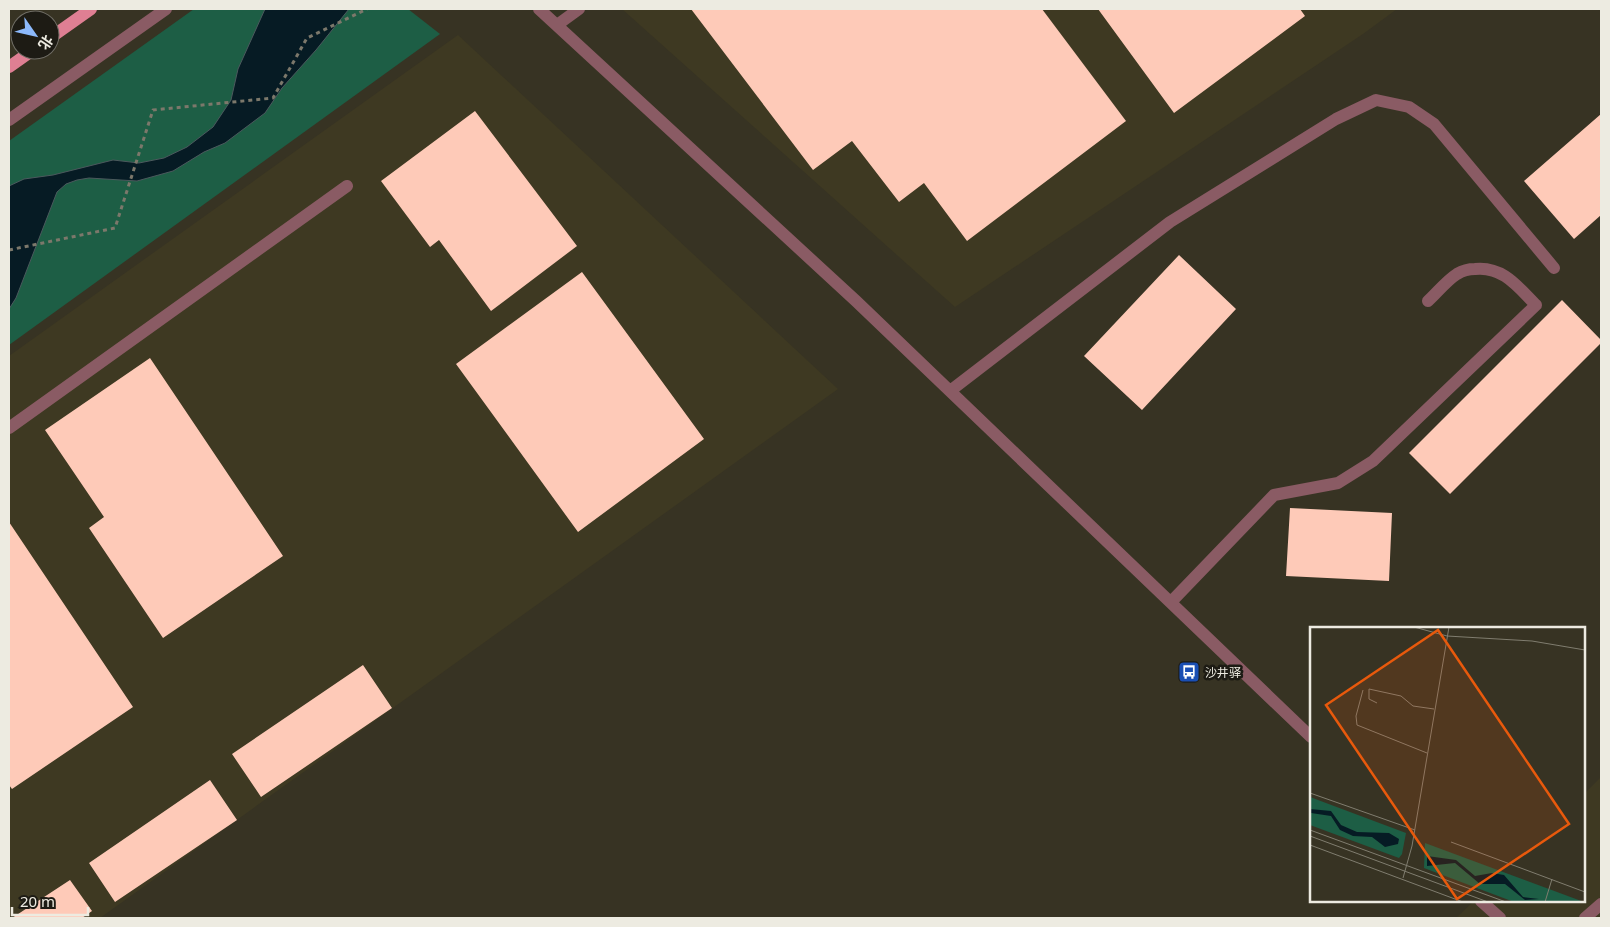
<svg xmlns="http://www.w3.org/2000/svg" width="1610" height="927" viewBox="0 0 1610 927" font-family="'Noto Sans','Noto Sans SC',sans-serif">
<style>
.built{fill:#3e3922}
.green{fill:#1d5e45}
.water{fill:#061b24;stroke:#4b595d}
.building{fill:#fecab8}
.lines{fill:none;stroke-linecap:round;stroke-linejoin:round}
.path{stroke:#7c786b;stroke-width:3;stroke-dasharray:4 4;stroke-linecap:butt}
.minor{stroke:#8a5b64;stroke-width:12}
.major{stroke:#df7f93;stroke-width:12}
.labels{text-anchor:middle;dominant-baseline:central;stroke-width:5;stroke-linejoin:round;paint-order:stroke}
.poi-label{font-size:12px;fill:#edebe1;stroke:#1d1b14;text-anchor:start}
.inset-road{fill:none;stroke:#807d6f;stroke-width:1}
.view{fill:#e8590c;fill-opacity:0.15;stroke:#e8590c;stroke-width:2.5}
.inset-edge{fill:none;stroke:#edebe1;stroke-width:2.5}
</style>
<rect width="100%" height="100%" fill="#373323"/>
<path class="built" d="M622,9h775l-34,25 -408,273z
M458,35l380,354 -738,529h-91v-562z
M1601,777v141h-145l18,-17h110v-107z"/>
<path class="green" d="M194,9h214l32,25 -431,311v-204z"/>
<path class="water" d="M265,9h84l-33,41 -34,38 -17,25 -40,30 -21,9 -31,19 -36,10 -48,-3 -12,2 -11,4 -9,8 -41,106 -7,11v-123l15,-7 29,-4 60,-15 26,3 25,-5 23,-11 26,-20 18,-27 7,-31z"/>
<path class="building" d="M691,9h351l84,112 -159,120 -43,-58 -25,19 -47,-61 -39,29z
M1098,9h202l5,7 -131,97z
M475,111l102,135 -86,65 -52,-71 -9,7 -49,-66z
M1601,114v101l-27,24 -50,-58z
M1179,255l57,54 -94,101 -58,-54z
M582,272l122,167 -126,93 -122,-168z
M1562,300l39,40v3l-151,151 -41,-41z
M150,358l133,198 -120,82 -74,-110 15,-11 -59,-87z
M1290,508l102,5 -3,68 -103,-5z
M9,522l124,185 -121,82 -3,-4z
M363,665l29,43 -131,89 -29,-43z
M210,780l27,40 -122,82 -26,-39z
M70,880l22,31 -10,7h-70z"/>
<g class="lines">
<path class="path" d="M9,250l106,-22 38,-118 120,-12 34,-60 60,-29"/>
<path class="minor" d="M539,9l317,292 455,436
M557,25l22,-16
M9,120l157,-111
M950,391l220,-169 166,-103 40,-19 33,7 25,17 120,144
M9,428l338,-242
M1171,602l103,-107 64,-12 35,-22 163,-156c-18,-18 -33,-39 -61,-36 -6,0 -13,2 -18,5 -11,7 -20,19 -29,27
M1481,901l19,17
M1585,918l16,-14"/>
<path class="major" d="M50,38l41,-29
M9,67l24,-17"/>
</g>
<defs>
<g id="bus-square" transform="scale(1.125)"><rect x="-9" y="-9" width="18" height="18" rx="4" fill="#1a4fb4" stroke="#1d1b14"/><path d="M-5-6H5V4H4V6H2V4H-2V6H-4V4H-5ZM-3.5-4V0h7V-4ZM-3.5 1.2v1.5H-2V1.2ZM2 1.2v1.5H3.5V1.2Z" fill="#fff"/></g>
</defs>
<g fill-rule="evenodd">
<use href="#bus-square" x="1189" y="672"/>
</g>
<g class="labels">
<g class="poi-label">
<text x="1205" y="672">沙井驿</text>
</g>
</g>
<g transform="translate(1310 627)">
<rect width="275" height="275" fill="#373323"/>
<path d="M0,170l96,36 -4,21 -3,4 -89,-33zM115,216l159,59h-70l-90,-34z" fill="#1d5e45"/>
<path d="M0,182l21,2 10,14 16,7 32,1 10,6 -1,5 -13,3 -13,-10 -19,-1 -13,-6 -9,-14 -20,-3zM117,229l29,4 19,16 17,-3 12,2 19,22 16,2 -14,1 -20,-16h-25l-25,-21 -28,3z" fill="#061b24"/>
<path class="inset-road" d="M104,0l33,9 85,5 53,9M53,63l-7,26 1,9 70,28M67,76l-8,-4v-10l32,7 12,10 21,3M0,166l105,37M0,203l196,72M0,209l178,66M141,215l134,50M0,218l153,57M93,251l9,-32 37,-219M235,275l7,-23"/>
<path class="view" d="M128,3l131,194 -112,75 -131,-194z"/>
<rect width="275" height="275" class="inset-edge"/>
</g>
<rect width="1610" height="927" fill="none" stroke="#edebe1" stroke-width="20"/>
<g transform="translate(35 35) rotate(124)"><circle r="24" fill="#1d1b14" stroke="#706e66"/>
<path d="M0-4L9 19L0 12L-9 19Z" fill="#8cb9fc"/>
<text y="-8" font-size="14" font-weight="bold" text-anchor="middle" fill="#edebe1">北</text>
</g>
<path d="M12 907v8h76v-8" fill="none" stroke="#edebe1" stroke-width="2.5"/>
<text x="20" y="907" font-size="15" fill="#edebe1" stroke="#1d1b14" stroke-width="4" paint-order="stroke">20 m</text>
</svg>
